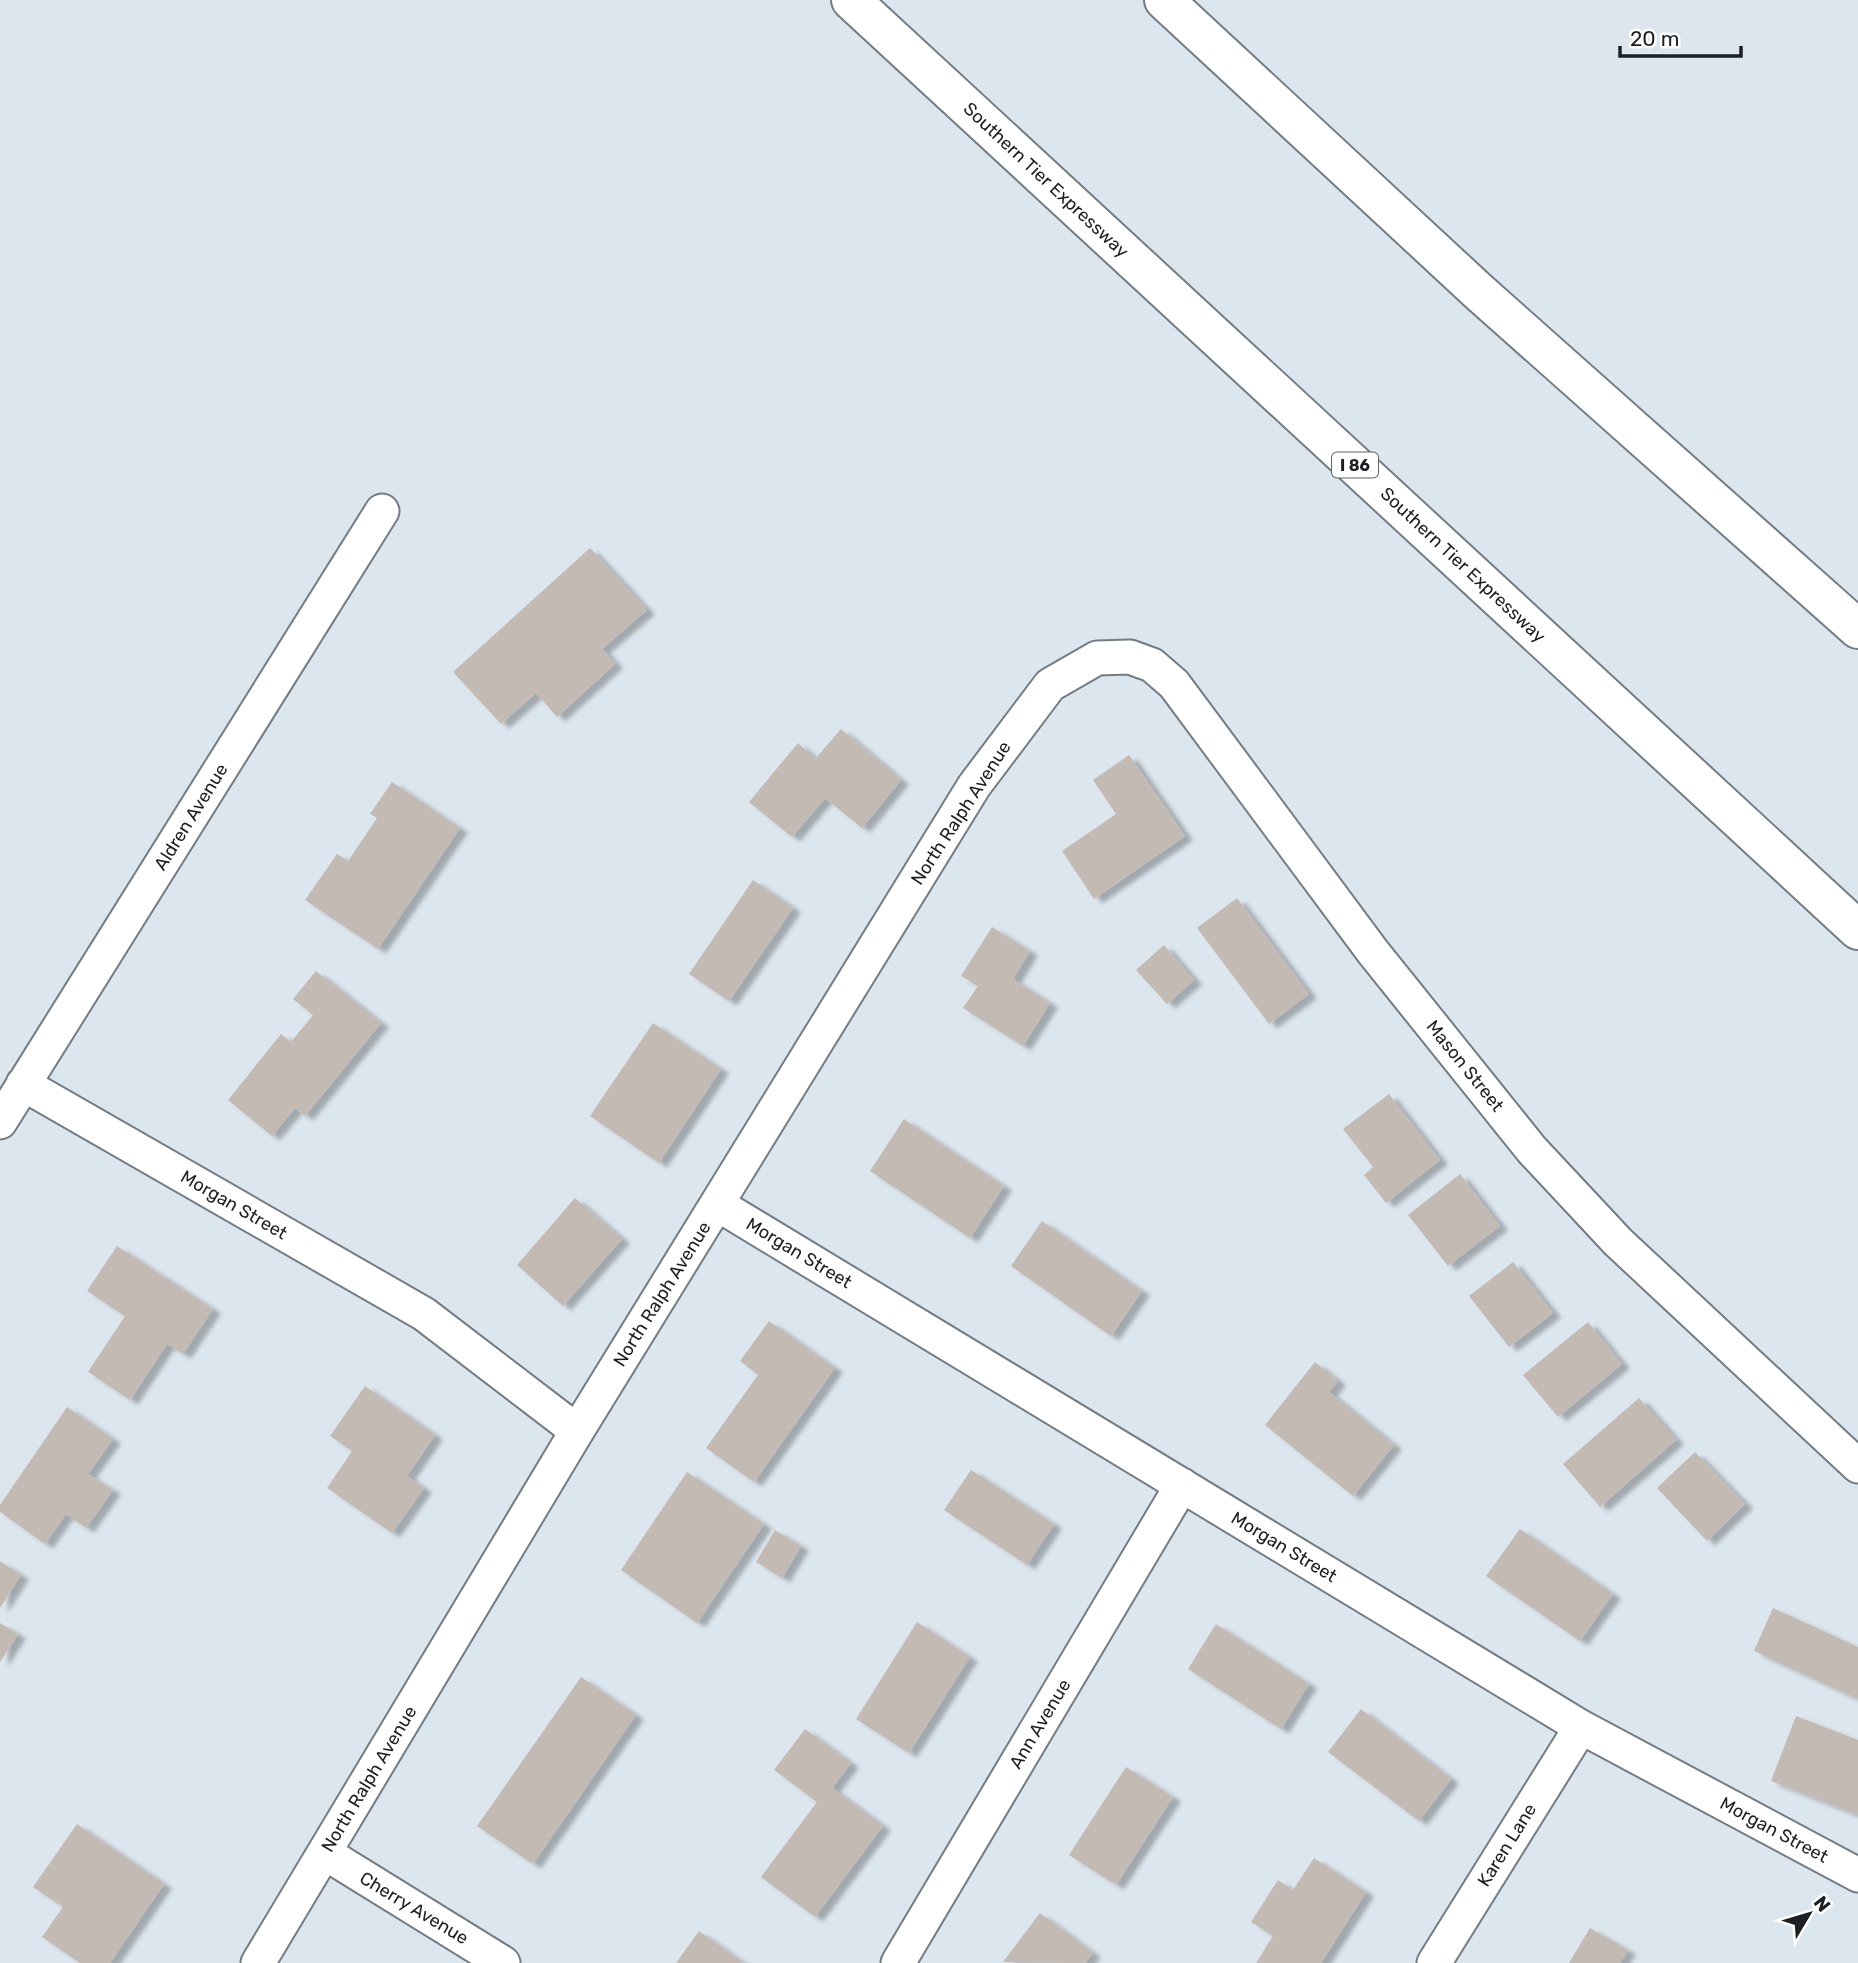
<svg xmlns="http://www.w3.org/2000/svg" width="1858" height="1963" viewBox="0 0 1858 1963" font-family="Rubik,sans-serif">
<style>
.building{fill:#c3bab3;filter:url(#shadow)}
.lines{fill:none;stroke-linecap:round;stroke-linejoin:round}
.minor-casing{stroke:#737c83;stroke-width:37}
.motorway-casing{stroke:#737c83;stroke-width:42}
.minor{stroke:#fff;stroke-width:33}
.motorway{stroke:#fff;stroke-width:38}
.labels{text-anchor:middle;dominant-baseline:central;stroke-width:5;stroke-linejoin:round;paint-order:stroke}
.shield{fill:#fff;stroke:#616365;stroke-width:2}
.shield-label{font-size:16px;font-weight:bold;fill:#1d2023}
.street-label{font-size:18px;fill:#1d2023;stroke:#fff}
</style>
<defs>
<filter id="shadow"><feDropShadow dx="8" dy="4.5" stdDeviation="2" flood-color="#0004"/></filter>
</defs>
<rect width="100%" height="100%" fill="#dce6ee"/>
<path class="building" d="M590,548l57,62 -45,39 13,15 -58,53 -21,-24 -35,31 -48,-52z
M841,729l60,51 -39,48 -37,-30 -33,39 -43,-35 49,-59 17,16z
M1129,755l56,81 -91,63 -32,-48 54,-37 -23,-34z
M392,782l68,46 -82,121 -73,-49 32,-46 11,7 29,-43 -7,-4z
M753,880l40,28 -64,93 -40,-27z
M1237,898l72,96 -40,30 -72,-96z
M992,927l38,24 -17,28 37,24 -27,43 -60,-38 15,-22 -17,-10z
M1164,945l30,35 -27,24 -31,-34z
M316,971l65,52 -76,93 -10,-8 -23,28 -44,-36 53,-66 10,8 22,-27 -20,-16z
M653,1023l68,46 -62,94 -69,-47z
M1389,1094l51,66 -54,43 -22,-28 9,-8 -30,-38z
M904,1119l100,67 -34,52 -100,-67z
M1460,1174l40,52 -52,40 -40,-51z
M575,1198l47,41 -59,67 -46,-41z
M1042,1221l100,70 -31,45 -100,-70z
M117,1246l96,63 -30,45 -16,-10 -37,56 -42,-28 37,-56 -38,-25z
M1513,1262l40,51 -44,34 -40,-51z
M769,1321l66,47 -81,114 -48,-34 52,-73 -18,-14z
M1588,1322l34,42 -64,53 -35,-42z
M1315,1362l23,19 -9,11 65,53 -41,51 -88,-71z
M365,1386l70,49 -28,41 17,12 -32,45 -65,-45 25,-37 -22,-15z
M1639,1398l37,42 -76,67 -37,-43z
M67,1407l46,32 -25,35 25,16 -27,38 -20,-14 -21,30 -45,-32v-7z
M1695,1452l50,52 -38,37 -50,-53z
M971,1470l83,54 -27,41 -83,-55z
M687,1472l77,52 -67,99 -76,-53z
M1520,1529l93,65 -33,47 -94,-65z
M775,1530l26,16 -19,32 -26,-16z
M0,1561l21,14 -21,33z
M1773,1608l85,39v52l-104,-48z
M917,1622l53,35 -61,96 -53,-34z
M0,1623l18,11 -18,28z
M1216,1624l93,60 -28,45 -93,-60z
M581,1677l55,38 -103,149 -56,-38z
M1361,1709l90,70 -32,42 -91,-69z
M1796,1716l62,24v75l-87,-34z
M805,1729l46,34 -19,25 51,38 -68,91 -54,-40 56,-75 -43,-32z
M1126,1767l47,30 -57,88 -47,-30z
M77,1824l87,60 -54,79h-30l-38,-26 21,-30 -30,-20z
M1314,1858l52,34 -45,71h-65l17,-27 -22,-14 27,-42 15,10z
M1040,1913l53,40 -8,10 -82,-1z
M1590,1928l38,22 -8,13h-51z
M699,1931l45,32h-68z"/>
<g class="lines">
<g class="minor-casing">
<path id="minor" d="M23,1084l401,230 153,117
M0,1122l382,-611
M717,1204l864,523 277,148
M325,1853l178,110
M258,1963l319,-532 397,-645 76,-101 47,-27 33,-1 22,8 22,19 199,268 159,198 86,92 240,224
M898,1963l284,-478
M1434,1963l147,-236"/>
</g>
<g class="motorway-casing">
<path id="motorway" d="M851,0l1007,930
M1164,0l315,292 379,337"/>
</g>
<use href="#minor" class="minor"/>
<use href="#motorway" class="motorway"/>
</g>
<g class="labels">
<rect class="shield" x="1332" y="452.5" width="46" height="25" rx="5"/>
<g class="shield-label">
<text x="1355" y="465">I 86</text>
</g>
<g class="street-label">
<text transform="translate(1046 180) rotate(43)">Southern Tier Expressway</text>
<text transform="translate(1463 565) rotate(43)">Southern Tier Expressway</text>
<text transform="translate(961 813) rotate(-57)">North Ralph Avenue</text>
<text transform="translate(191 817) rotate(-58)">Aldren Avenue</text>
<text transform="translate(1465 1066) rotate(51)">Mason Street</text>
<text transform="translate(234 1205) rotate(30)">Morgan Street</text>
<text transform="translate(799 1253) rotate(31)">Morgan Street</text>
<text transform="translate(662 1294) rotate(-58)">North Ralph Avenue</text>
<text transform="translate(1284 1547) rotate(31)">Morgan Street</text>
<text transform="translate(1040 1724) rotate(-59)">Ann Avenue</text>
<text transform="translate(369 1779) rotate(-59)">North Ralph Avenue</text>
<text transform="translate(1774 1830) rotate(28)">Morgan Street</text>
<text transform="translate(1507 1845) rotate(-58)">Karen Lane</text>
<text transform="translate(414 1908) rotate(31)">Cherry Avenue</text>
</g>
</g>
<g transform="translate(1809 1914) rotate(52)" stroke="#ffffff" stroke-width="5" paint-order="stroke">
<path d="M0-5L12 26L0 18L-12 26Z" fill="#1d2023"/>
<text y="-10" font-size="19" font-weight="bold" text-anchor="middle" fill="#1d2023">N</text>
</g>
<path d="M1620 46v10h121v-10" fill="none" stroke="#1d2023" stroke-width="3.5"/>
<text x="1630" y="46" font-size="21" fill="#1d2023" stroke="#ffffff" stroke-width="5" paint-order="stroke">20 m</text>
</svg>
